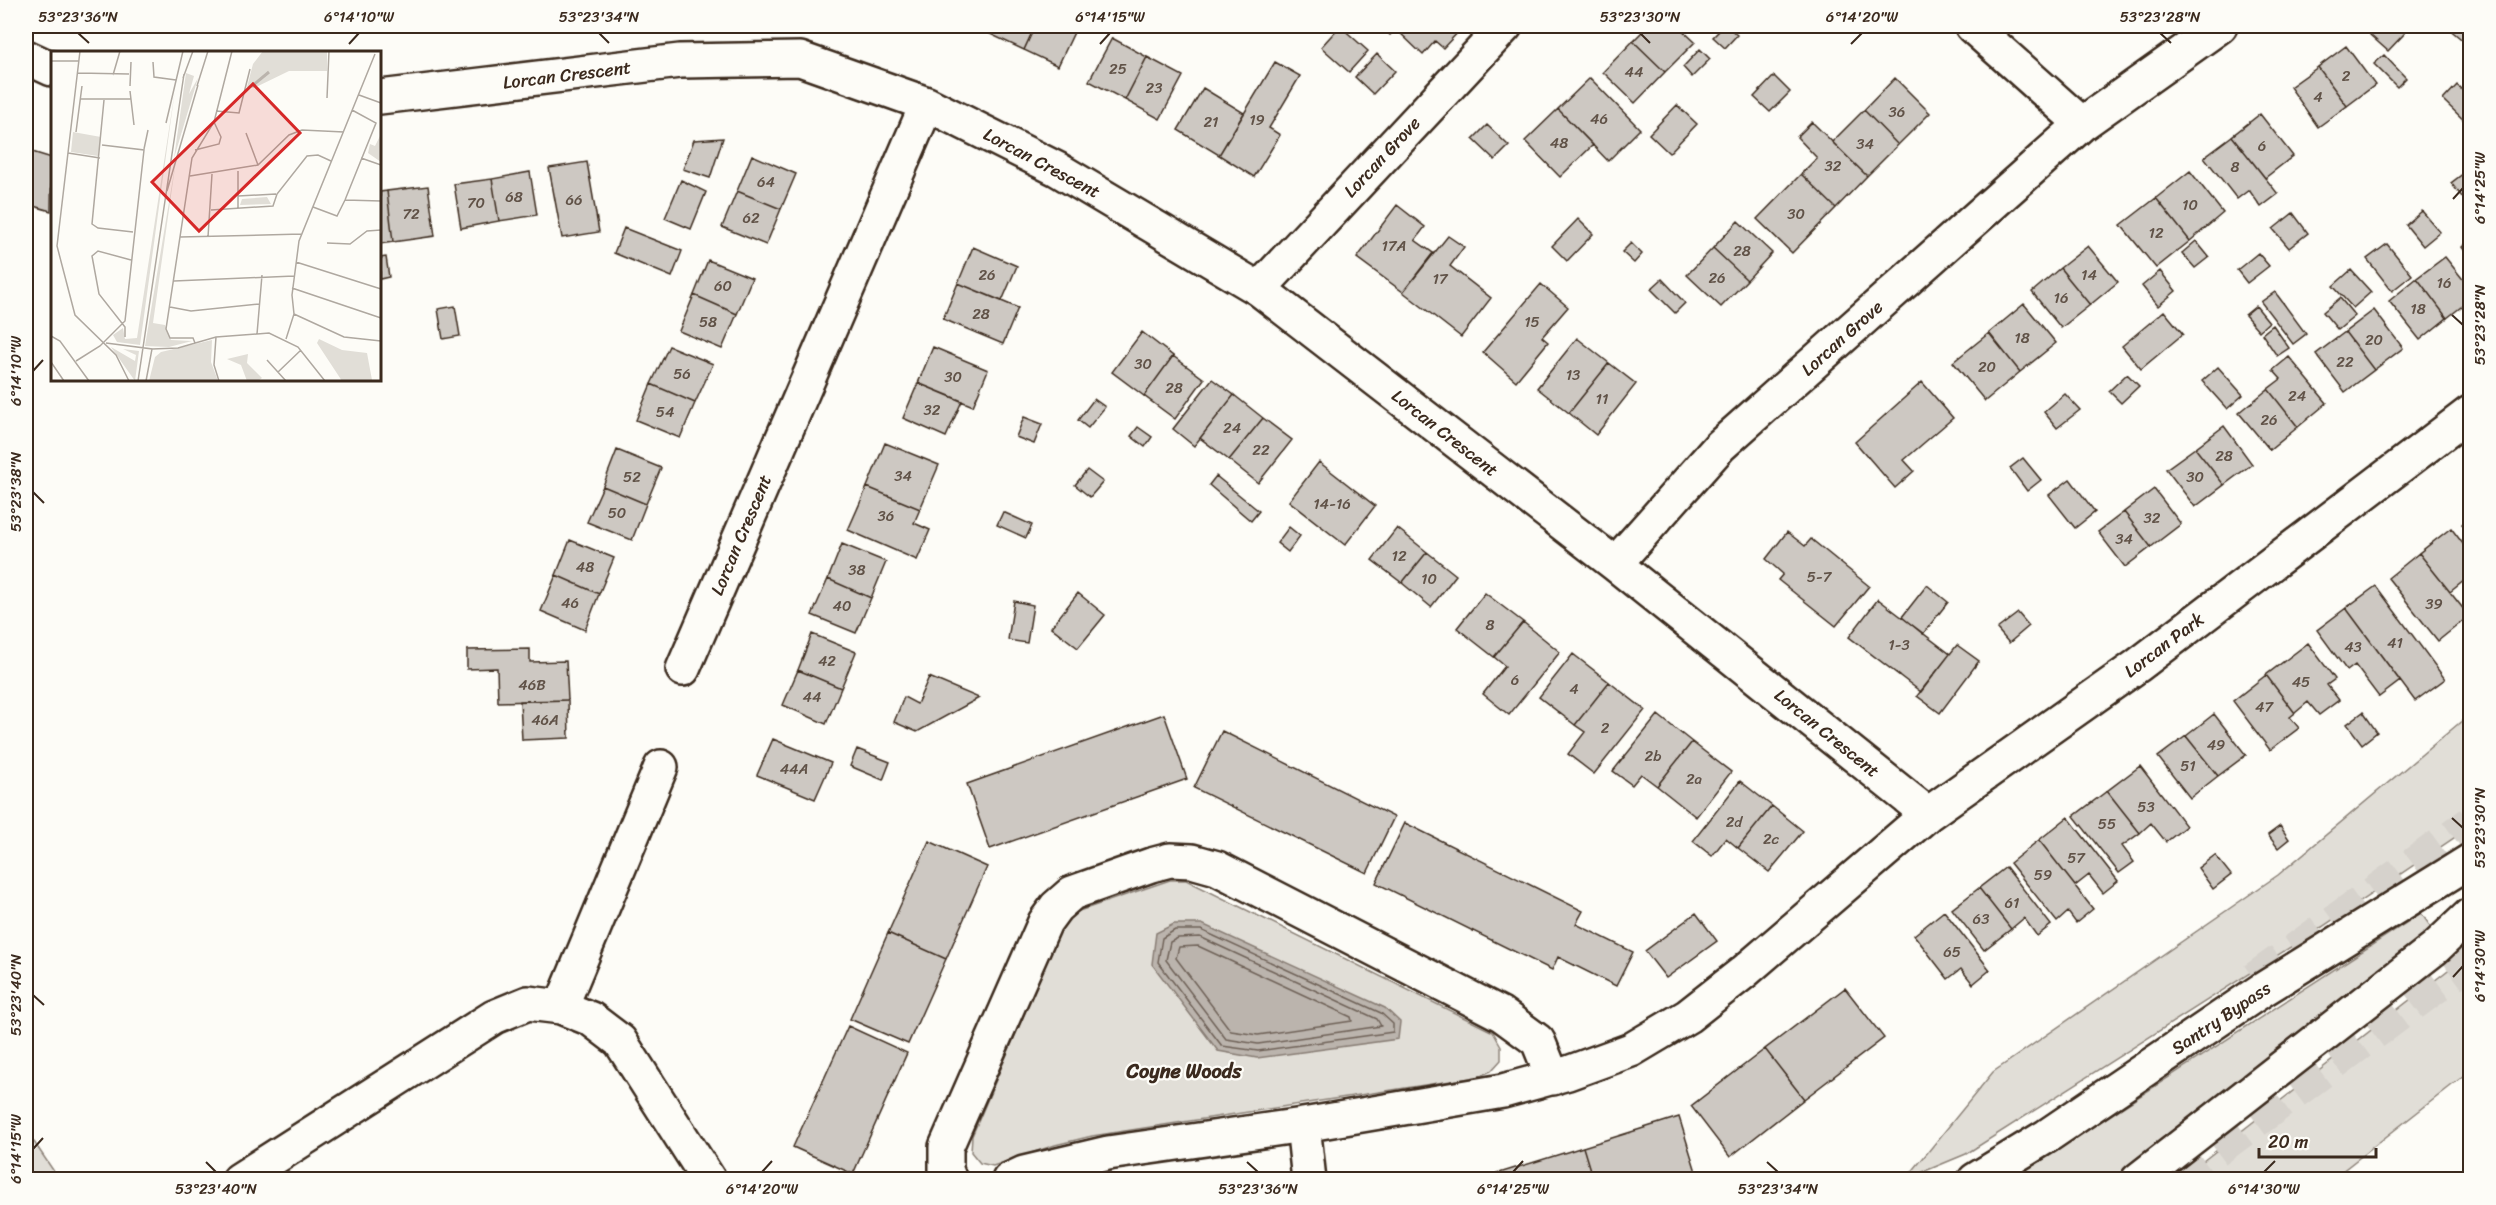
<svg xmlns="http://www.w3.org/2000/svg" width="2496" height="1205" viewBox="0 0 2496 1205" font-family="Sriracha,sans-serif">
<style>
.green{fill:#e1ded7;stroke:#8e847a;stroke-width:1.5}
.water{fill:#bbb4ad;stroke:#887d74;stroke-width:1.5}
.lines{fill:none;stroke-linecap:round;stroke-linejoin:round}
.shore{stroke:#6e6157;stroke-width:1.5}
.building{fill:#cdc8c2;stroke:#3b2a1e;stroke-width:1.5}
.motorway-tunnel{stroke:#d6d2cc;stroke-width:33;stroke-dasharray:33 16;stroke-linecap:butt}
.minor-casing{stroke:#3b2a1e;stroke-width:38}
.secondary-casing{stroke:#3b2a1e;stroke-width:38}
.minor{stroke:#fdfcf7;stroke-width:33}
.secondary{stroke:#fdfcf7;stroke-width:33}
.ticks{fill:none;stroke:#3b2a1e;stroke-width:2}
.labels{text-anchor:middle;dominant-baseline:central;stroke-width:4.5;stroke-linejoin:round;paint-order:stroke}
.number-label{font-size:15px;fill:#605247}
.street-label{font-size:18px;fill:#3b2a1e;stroke:#fdfcf7}
.neighbourhood-label{font-size:20px;font-weight:bold;fill:#3b2a1e;stroke:#fdfcf7}
.inset-river{fill:none;stroke:#bbb4ad;stroke-width:3}
.inset-road{fill:none;stroke:#afa8a0;stroke-width:1.5}
.view{fill:#d62828;fill-opacity:0.15;stroke:#d62828;stroke-width:3}
.inset-edge{fill:none;stroke:#3b2a1e;stroke-width:3}
.neatline{fill:none;stroke:#3b2a1e;stroke-width:2}
.ticks-label{font-size:15px;text-anchor:middle;fill:#3b2a1e}
</style>
<rect width="100%" height="100%" fill="#fdfcf7"/>
<filter id="ink" filterUnits="userSpaceOnUse"><feTurbulence type="fractalNoise" baseFrequency=".0167" numOctaves="2"/><feDisplacementMap in="SourceGraphic" scale="12" xChannelSelector="R" yChannelSelector="G"/><feConvolveMatrix kernelMatrix="1 2 1 2 8 2 1 2 1" color-interpolation-filters="sRGB"/></filter>
<g filter="url(#ink)">
<path class="green" d="M2470,714v113l-148,100 -356,227 -60,25 87,-107 285,-197z
M1170,880h16l307,152 8,14v14l-10,11 -14,6 -385,59 -37,9 -62,21 -13,-3 -9,-11 1,-16 87,-203 11,-16 9,-6z
M2421,913l12,17 -321,249 -101,1z
M2470,953v118l-138,108h-152z
M26,1141l8,1 25,37h-33z"/>
<path class="water" d="M1174,924h28l183,84 15,14 -2,17 -141,19 -39,-7 -66,-87 4,-31z"/>
<g class="lines">
<path class="shore" d="M1175,930h26l180,83 12,11v8l-135,19 -36,-5 -64,-84 4,-24z
M1200,937l177,82 4,7 -123,18 -32,-5 -60,-79 4,-18 8,-4z
M1198,946l153,71 1,4 -94,14 -27,-4 -55,-73 3,-11z"/>
</g>
<path class="building" d="M994,26h41l-11,24 -34,-16z
M1035,26h42l-19,40 -34,-16z
M1340,26l28,25 -19,21 -28,-25z
M1380,26h19l-9,9z
M1399,26h65l-21,22 -8,-7 -12,14 -27,-26z
M1648,26h30l17,16 -30,30 -32,-31z
M1724,26h3l10,9 -12,13 -12,-11z
M2379,26h17l9,7 -17,18 -18,-16z
M2450,26h20v11l-4,6 -18,-15z
M1112,38l35,19 -22,43 -36,-19z
M1633,41l32,31 -30,31 -32,-31z
M2346,46l29,39 -28,21 -29,-39z
M1700,49l10,10 -18,18 -9,-10z
M1377,54l18,17 -22,23 -18,-17z
M2384,55l22,23 -9,9 -23,-23z
M1147,57l36,19 -23,43 -35,-19z
M1275,62l25,14 -31,52 11,7 -26,42 -35,-22z
M2318,67l29,39 -29,21 -28,-40z
M1774,76l16,16 -20,20 -16,-15z
M1590,78l50,51 -32,32 -50,-52z
M1895,78l35,35 -32,32 -34,-35z
M2457,85l13,13v28l-27,-26z
M1203,88l41,25 -25,42 -41,-25z
M1677,105l20,19 -28,29 -20,-19z
M1558,109l35,36 -33,32 -35,-36z
M1864,110l34,35 -31,31 -35,-34z
M2260,114l33,42 -28,22 -33,-42z
M1812,122l55,54 -31,32 -35,-34 16,-16 -20,-21z
M1487,125l22,21 -14,14 -22,-21z
M2232,136l46,58 -17,13 -12,-17 -12,9 -33,-42z
M723,138l-13,40 -27,-9 11,-29z
M29,151l23,7 -1,53 -25,-7v-42z
M752,155l44,19 -15,35 -44,-18z
M587,162l12,70 -37,6 -13,-70z
M2190,171l33,42 -33,28 -34,-43z
M530,172l7,43 -38,6 -7,-42z
M2464,173l6,8v26l-19,-24z
M1801,174l35,34 -44,45 -35,-34z
M492,179l7,42 -38,7 -7,-44z
M681,180l25,12 -15,37 -26,-11z
M428,186l7,50 -42,6 -6,-51z
M387,191l6,51 -13,2v-52z
M737,191l44,18 -15,36 -44,-18z
M2156,198l34,43 -34,27 -35,-43z
M1397,205l28,22 -10,13 18,13 -30,39 -46,-34z
M2422,211l18,21 -17,14 -17,-21z
M2293,213l15,20 -19,15 -16,-19z
M1578,219l15,15 -26,27 -15,-15z
M1738,221l34,32 -25,27 -34,-32z
M624,228l58,23 -10,26 -58,-24z
M1448,236l16,11 -14,19 41,32 -30,39 -58,-45z
M2470,240v18l-8,-11z
M2196,241l13,16 -14,11 -13,-15z
M1631,243l11,11 -8,9 -12,-11z
M2387,244l25,31 -20,16 -25,-32z
M2088,246l30,36 -28,23 -30,-37z
M973,247l44,19 -15,35 -44,-18z
M1713,248l34,32 -26,27 -34,-32z
M2258,253l11,13 -22,17 -10,-13z
M386,257l3,20 -9,2v-21z
M2445,257l25,31v12l-23,18 -30,-40z
M708,260l44,18 -15,36 -43,-19z
M2060,268l30,37 -29,23 -29,-36z
M2351,270l20,22 -18,16 -20,-22z
M2160,271l16,20 -18,15 -16,-20z
M2417,278l30,40 -27,22 -31,-39z
M1662,279l23,24 -10,10 -24,-24z
M958,283l60,25 -15,36 -60,-25z
M1541,284l27,23 -26,30 6,5 -32,39 -33,-29z
M2275,292l31,42 -13,10 -32,-42z
M694,295l43,19 -15,35 -43,-18z
M2340,298l15,18 -17,14 -15,-18z
M2024,304l32,39 -36,29 -31,-39z
M455,306l5,30 -17,3 -5,-30z
M2256,306l13,16 -10,9 -14,-16z
M2374,310l29,38 -29,22 -29,-38z
M2164,311l19,23 -42,35 -19,-23z
M2273,325l16,23 -12,8 -15,-22z
M1142,332l31,24 -29,40 -32,-24z
M2345,332l29,38 -29,22 -29,-38z
M1989,333l31,39 -35,29 -32,-39z
M1577,338l32,25 -40,50 -32,-25z
M669,346l44,18 -18,39 -44,-19z
M933,347l55,23 -15,36 -55,-23z
M1173,356l31,23 -29,40 -31,-23z
M2289,357l38,46 -29,24 -30,-38 13,-10 -8,-9z
M1609,363l27,21 -40,51 -27,-22z
M2218,367l25,28 -16,14 -25,-28z
M2127,374l12,12 -18,17 -12,-12z
M1212,379l22,16 -40,51 -21,-17z
M1922,382l31,36 -49,42 10,11 -19,17 -40,-46z
M918,383l44,18 -16,36 -43,-19z
M651,384l44,19 -15,35 -44,-18z
M2268,389l30,38 -28,23 -31,-37z
M2065,394l15,16 -23,18 -13,-16z
M1234,395l29,23 -34,42 -29,-22z
M1094,399l11,8 -17,21 -10,-8z
M1024,417l18,7 -8,20 -18,-7z
M1263,418l29,22 -34,43 -29,-23z
M2224,426l28,38 -28,21 -29,-37z
M1138,427l14,10 -7,10 -14,-11z
M885,443l54,22 -19,44 -53,-22z
M2195,448l29,37 -29,22 -29,-38z
M617,450l44,18 -15,36 -43,-18z
M2023,458l18,22 -14,11 -17,-23z
M1319,462l56,44 -30,39 -56,-44z
M1087,470l16,12 -13,15 -15,-12z
M1216,476l43,35 -8,10 -42,-36z
M2070,479l25,33 -20,16 -26,-33z
M603,486l43,18 -14,36 -45,-18z
M867,487l53,22 -6,14 16,7 -13,30 -69,-30z
M2154,489l27,35 -30,23 -27,-35z
M1003,512l29,13 -6,13 -29,-13z
M2124,512l27,35 -26,20 -27,-35z
M2470,517v18l-8,-11z
M1289,527l11,9 -12,16 -11,-9z
M1397,528l30,24 -25,31 -30,-23z
M2451,528l19,25v23l-20,16 -31,-39z
M1787,532l18,14 6,-7 58,47 -33,40 -58,-46 5,-6 -17,-15z
M570,540l44,18 -15,36 -43,-19z
M842,544l44,18 -15,36 -43,-19z
M1427,552l29,23 -25,32 -29,-24z
M2419,553l50,63 -31,25 -50,-63z
M556,575l43,19 -14,36 -44,-19z
M828,579l43,19 -15,35 -44,-18z
M1927,585l21,17 -25,32 -21,-17z
M2376,586l69,93 -30,22 -69,-93z
M1078,593l27,22 -27,33 -27,-21z
M1485,593l38,29 -29,35 -37,-29z
M1878,599l72,55 -29,38 -72,-55z
M1014,601l19,4 -6,38 -19,-3z
M2346,608l54,73 -21,16 -24,-32 -8,6 -30,-41z
M2018,613l11,13 -20,17 -12,-14z
M1523,622l37,30 -51,63 -26,-21 22,-28 -11,-9z
M812,634l44,18 -15,36 -43,-18z
M2308,643l27,36 -8,6 12,15 -20,15 -11,-13 -13,11 -29,-38z
M1957,645l22,16 -39,52 -23,-17z
M530,649v13l36,-1 2,39 -70,2 -1,-34 -30,1v-19z
M1573,654l36,28 -34,43 -36,-28z
M798,670l43,18 -15,36 -43,-19z
M2266,675l29,38 -5,4 9,11 -29,22 -37,-49z
M929,677l50,21 -62,34 -23,-10 10,-25 13,7z
M1609,682l36,28 -51,64 -26,-20 17,-22 -10,-7z
M568,700l1,38 -47,2 -2,-39z
M2363,712l14,20 -15,12 -15,-20z
M1164,714l23,65 -197,70 -23,-65z
M2214,714l32,41 -28,21 -32,-40z
M1658,715l34,27 -35,44 -16,-12 -9,11 -19,-14z
M1222,731l172,86 -27,56 -173,-85z
M2186,736l32,40 -28,22 -32,-41z
M773,739l58,24 -16,36 -58,-24z
M1692,742l39,30 -35,45 -39,-31z
M857,749l33,13 -7,18 -33,-14z
M2140,766l46,60 -20,16 -15,-19 -11,10 -33,-42z
M1740,781l32,25 -34,42 -12,-10 -14,18 -19,-15z
M2107,791l33,42 -18,13 12,16 -15,11 -45,-57z
M1772,806l31,25 -34,41 -31,-24z
M2068,817l50,64 -15,12 -14,-18 -14,11 -36,-46z
M1405,823l178,88 -7,13 57,28 -17,34 -58,-29 -6,13 -176,-87z
M2280,826l9,13 -11,9 -10,-13z
M2039,840l54,69 -17,14 -8,-11 -11,10 -47,-59z
M929,841l58,26 -41,92 -58,-26z
M2215,855l16,20 -18,14 -15,-21z
M2006,867l45,58 -14,11 -13,-18 -13,11 -32,-41z
M1979,888l32,41 -27,21 -32,-41z
M1944,911l46,59 -17,14 -12,-15 -13,10 -34,-44z
M1696,913l21,28 -51,37 -21,-27z
M888,933l58,26 -38,85 -58,-25z
M1845,988l39,50 -80,61 -39,-50z
M848,1026l59,27 -54,121 -60,-27z
M1765,1049l39,50 -74,58 -39,-51z
M1679,1117l19,61 -105,2 -10,-33z
M1583,1147l10,33h-98l-2,-5z"/>
<g class="lines">
<path class="motorway-tunnel" d="M2254,979l216,-156
M2177,1180l293,-218"/>
<g class="minor-casing">
<path id="minor" d="M1972,26l110,98
M26,57l26,12
M380,97l300,-36 120,-2 127,45 130,65 202,120 356,275 313,250
M1259,289l246,-263
M1615,564l105,-118 362,-322 138,-98
M683,669l244,-565
M561,1007l100,-240
M1303,1125l6,55
M239,1180l255,-163 34,-14 33,4 30,12 29,22 89,139
M950,1180l-4,-10v-23l99,-225 11,-15 16,-14 79,-28 19,-5 22,1 25,7 284,146 37,27 15,37
M1009,1180l15,-7 84,-20 195,-28 200,-34 65,-18 63,-23 57,-34 56,-44 184,-158 209,-148 333,-253"/>
</g>
<g class="secondary-casing">
<path id="secondary" d="M1975,1180l72,-44 215,-146 208,-129
M2138,1180l297,-232 35,-33"/>
</g>
<use href="#minor" class="minor"/>
<use href="#secondary" class="secondary"/>
</g>
</g>
<path class="ticks" d="M78,33l11,10M599,33l10,10M1640,33l10,10M2160,33l11,10M349,44l10,-11M1100,44l10,-11M1851,44l11,-11M2453,199l10,-11M2452,315l11,10M33,371l10,-11M33,492l11,11M2452,818l11,10M2453,977l10,-11M33,995l11,10M33,1149l10,-11M206,1162l10,10M1247,1162l11,10M1767,1162l11,10M762,1172l10,-11M1513,1172l10,-11M2264,1172l11,-11"/>
<g class="labels">
<g class="number-label">
<text x="1118" y="69">25</text>
<text x="1634" y="72">44</text>
<text x="2346" y="76">2</text>
<text x="1154" y="88">23</text>
<text x="2318" y="97">4</text>
<text x="1897" y="112">36</text>
<text x="1599" y="119">46</text>
<text x="1257" y="120">19</text>
<text x="1211" y="122">21</text>
<text x="1559" y="143">48</text>
<text x="1865" y="144">34</text>
<text x="2262" y="146">6</text>
<text x="1833" y="166">32</text>
<text x="2235" y="167">8</text>
<text x="766" y="182">64</text>
<text x="514" y="197">68</text>
<text x="574" y="200">66</text>
<text x="476" y="203">70</text>
<text x="2190" y="205">10</text>
<text x="411" y="214">72</text>
<text x="1796" y="214">30</text>
<text x="751" y="218">62</text>
<text x="2156" y="233">12</text>
<text x="1394" y="246">17A</text>
<text x="1742" y="251">28</text>
<text x="987" y="275">26</text>
<text x="2089" y="275">14</text>
<text x="1717" y="278">26</text>
<text x="1440" y="279">17</text>
<text x="2444" y="283">16</text>
<text x="723" y="286">60</text>
<text x="2061" y="298">16</text>
<text x="2418" y="309">18</text>
<text x="981" y="314">28</text>
<text x="708" y="322">58</text>
<text x="1532" y="322">15</text>
<text x="2022" y="338">18</text>
<text x="2374" y="340">20</text>
<text x="2345" y="362">22</text>
<text x="1143" y="364">30</text>
<text x="1987" y="367">20</text>
<text x="682" y="374">56</text>
<text x="1573" y="375">13</text>
<text x="953" y="377">30</text>
<text x="1174" y="388">28</text>
<text x="2297" y="396">24</text>
<text x="1602" y="399">11</text>
<text x="932" y="410">32</text>
<text x="665" y="412">54</text>
<text x="2269" y="420">26</text>
<text x="1232" y="428">24</text>
<text x="1261" y="450">22</text>
<text x="2224" y="456">28</text>
<text x="903" y="476">34</text>
<text x="632" y="477">52</text>
<text x="2195" y="477">30</text>
<text x="1332" y="504">14-16</text>
<text x="617" y="513">50</text>
<text x="886" y="516">36</text>
<text x="2152" y="518">32</text>
<text x="2124" y="539">34</text>
<text x="1399" y="556">12</text>
<text x="585" y="567">48</text>
<text x="857" y="570">38</text>
<text x="1819" y="577">5-7</text>
<text x="1429" y="579">10</text>
<text x="570" y="603">46</text>
<text x="2434" y="604">39</text>
<text x="842" y="606">40</text>
<text x="1490" y="625">8</text>
<text x="2395" y="643">41</text>
<text x="1899" y="645">1-3</text>
<text x="2353" y="647">43</text>
<text x="827" y="661">42</text>
<text x="1515" y="680">6</text>
<text x="2301" y="682">45</text>
<text x="532" y="685">46B</text>
<text x="1574" y="689">4</text>
<text x="812" y="697">44</text>
<text x="2264" y="707">47</text>
<text x="545" y="720">46A</text>
<text x="1605" y="728">2</text>
<text x="2216" y="745">49</text>
<text x="1653" y="756">2b</text>
<text x="2188" y="766">51</text>
<text x="794" y="769">44A</text>
<text x="1694" y="779">2a</text>
<text x="2146" y="807">53</text>
<text x="1734" y="822">2d</text>
<text x="2107" y="824">55</text>
<text x="1771" y="839">2c</text>
<text x="2076" y="858">57</text>
<text x="2043" y="875">59</text>
<text x="2012" y="903">61</text>
<text x="1981" y="919">63</text>
<text x="1952" y="952">65</text>
</g>
<g class="street-label">
<text transform="translate(567 75) rotate(-7)">Lorcan Crescent</text>
<text transform="translate(1382 157) rotate(-47)">Lorcan Grove</text>
<text transform="translate(1042 163) rotate(28)">Lorcan Crescent</text>
<text transform="translate(1842 338) rotate(-42)">Lorcan Grove</text>
<text transform="translate(1445 433) rotate(38)">Lorcan Crescent</text>
<text transform="translate(741 535) rotate(-67)">Lorcan Crescent</text>
<text transform="translate(2164 645) rotate(-37)">Lorcan Park</text>
<text transform="translate(1827 733) rotate(39)">Lorcan Crescent</text>
<text transform="translate(2221 1018) rotate(-34)">Santry Bypass</text>
</g>
<g class="neighbourhood-label">
<text x="1184" y="1071">Coyne Woods</text>
</g>
</g>
<g transform="translate(51 51)">
<rect width="330" height="330" fill="#fdfcf7"/>
<path d="M212,0h64v20h-38l-35,17 -7,-1 6,-23zM135,22l8,3 -5,18 9,-16 -24,80zM124,39l-35,255 -23,-3 -4,-7 10,-7 2,11 12,-1zM22,81l28,5 -3,19 -27,-4zM330,83v28l-13,-9 2,-9 5,2zM125,109l-23,163 12,2 6,15 21,1 -23,6 -24,-1zM216,146l4,7 -31,1 2,-6zM268,288l23,11 25,3 5,27 -30,1 -25,-38zM161,289l-1,22 7,19h-69l6,-24 6,-5zM60,296l24,14 1,-6 -13,-6 16,2 -4,30zM197,303l-1,9 15,15 -4,3h-11l-6,-16 -14,-6z" fill="#e1ded7"/>
<path class="inset-river" d="M201,35l17,-14"/>
<path class="inset-road" d="M29,0l-23,195 18,69 41,40 13,26M0,10h28M102,11l1,15 22,3M27,22l51,1M62,24l7,-24M132,27l10,-27M79,35l1,-24M146,35l11,-35M79,40l4,34M308,44l22,8M276,47l2,-47M29,48h51M53,49l-12,124 6,4 35,4M165,60l23,2 11,-44M115,72l17,-72M25,81l6,-46M195,82l12,32M93,98l4,-19M144,99l24,-6 2,-7 -7,-15M17,102l32,5M310,107l20,7M187,120v38M139,125l68,-11 31,-30 13,-5 42,2M116,140l31,-106M187,145l38,-2M294,149l36,1M262,156l24,9 8,-16 31,-77 -24,-13M160,159l62,-4 4,-12 30,-38 11,-1 13,6M129,186l122,-3M157,186l4,-63M276,192l23,1 17,-13 14,-1M245,211l85,27M123,230l120,-5M241,237l89,30M119,256l21,4 68,-7M243,263l50,23 37,4M206,283l5,-59M0,285l9,5 29,40M74,286v-10l-26,-33 -7,-38 6,-5 33,9M165,286l-2,28 5,16M235,288l8,-25 -2,-19 7,-54 76,-187M55,292l46,6 -6,32M144,292l-2,-5h-23l-4,-9 26,-171 22,-36 18,-71M101,298l26,-1 38,-11 53,-4 29,14 27,34M216,309l19,21M25,310l24,-15 25,-25 19,-171 -42,-5M0,311l13,19M227,321l23,-22M87,330l46,-307"/>
<path class="view" d="M202,33l47,49 -101,98 -47,-49z"/>
<rect width="330" height="330" class="inset-edge"/>
</g>
<rect width="2496" height="1205" fill="none" stroke="#fdfcf7" stroke-width="66"/>
<path d="M2259 1148v9h117v-9" fill="none" stroke="#3b2a1e" stroke-width="3"/>
<text x="2268" y="1148" font-size="18" fill="#3b2a1e" stroke="#fdfcf7" stroke-width="4.5" paint-order="stroke">20 m</text>
<rect x="33" y="33" width="2430" height="1139" class="neatline"/>
<g class="ticks-label">
<text x="78" y="22">53°23'36"N</text>
<text x="359" y="22">6°14'10"W</text>
<text x="599" y="22">53°23'34"N</text>
<text x="1110" y="22">6°14'15"W</text>
<text x="1640" y="22">53°23'30"N</text>
<text x="1862" y="22">6°14'20"W</text>
<text x="2160" y="22">53°23'28"N</text>
<text transform="translate(2480 188) rotate(-90)" y="5">6°14'25"W</text>
<text transform="translate(2480 325) rotate(-90)" y="5">53°23'28"N</text>
<text transform="translate(16 371) rotate(-90)" y="5">6°14'10"W</text>
<text transform="translate(16 492) rotate(-90)" y="5">53°23'38"N</text>
<text transform="translate(2480 828) rotate(-90)" y="5">53°23'30"N</text>
<text transform="translate(2480 966) rotate(-90)" y="5">6°14'30"W</text>
<text transform="translate(16 995) rotate(-90)" y="5">53°23'40"N</text>
<text transform="translate(16 1149) rotate(-90)" y="5">6°14'15"W</text>
<text x="216" y="1194">53°23'40"N</text>
<text x="762" y="1194">6°14'20"W</text>
<text x="1258" y="1194">53°23'36"N</text>
<text x="1513" y="1194">6°14'25"W</text>
<text x="1778" y="1194">53°23'34"N</text>
<text x="2264" y="1194">6°14'30"W</text>
</g>
</svg>
